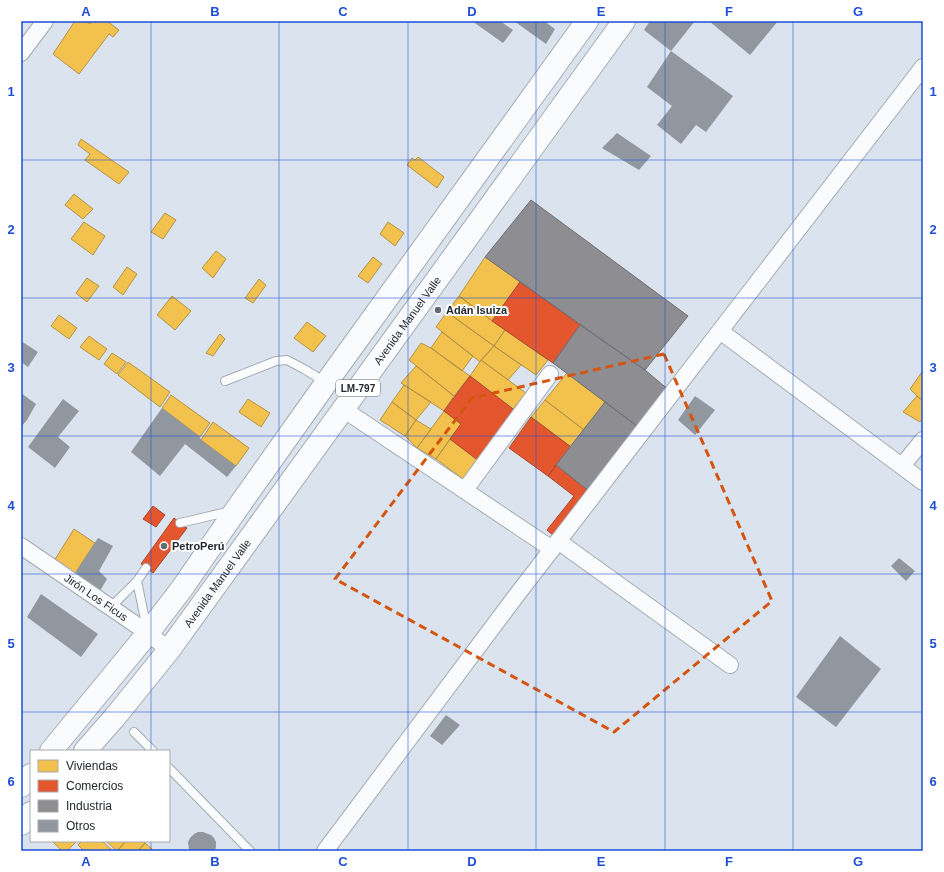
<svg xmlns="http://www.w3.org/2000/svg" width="944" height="872" viewBox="0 0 944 872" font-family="Helvetica,sans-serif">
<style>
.homes{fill:#f2c14e;stroke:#b49345}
.shops{fill:#e4572e;stroke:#aa492e}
.industry{fill:#8d8d92;stroke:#6d6f74}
.building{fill:#90979f}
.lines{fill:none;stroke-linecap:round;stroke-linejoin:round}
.lane-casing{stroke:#a4abb3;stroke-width:10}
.street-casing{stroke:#a4abb3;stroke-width:18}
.primary-casing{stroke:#a4abb3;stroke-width:24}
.lane{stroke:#fafbfc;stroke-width:8}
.street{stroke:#fafbfc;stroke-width:16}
.primary{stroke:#fafbfc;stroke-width:22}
.marked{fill:none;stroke:#d45410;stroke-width:3;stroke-dasharray:8 5;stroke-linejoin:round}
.grid{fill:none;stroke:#1d4ed8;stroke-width:1;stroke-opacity:0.55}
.poi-dot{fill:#636a72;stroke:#fff;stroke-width:1.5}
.labels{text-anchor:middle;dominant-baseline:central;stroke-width:4;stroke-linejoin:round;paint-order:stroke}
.shield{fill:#fff;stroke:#64686d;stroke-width:1}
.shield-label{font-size:10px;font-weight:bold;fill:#22282f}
.poi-label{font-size:11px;font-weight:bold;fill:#22282f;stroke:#fff;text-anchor:start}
.street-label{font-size:11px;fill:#22282f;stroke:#fff}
.neatline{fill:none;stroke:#1d4ed8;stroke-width:1.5}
.grid-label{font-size:13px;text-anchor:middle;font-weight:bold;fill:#1d4ed8}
</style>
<rect width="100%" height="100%" fill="#dbe4ee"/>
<path class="homes" d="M75,21h10l5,3 2,-3h15l12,9 -6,7 -4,-3 -30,40 -26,-20z
M81,139l48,33 -10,12 -34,-24 5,-6 -12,-9z
M418,157l26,20 -7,11 -30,-23 5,-7 3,2z
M74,194l19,15 -10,10 -18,-14z
M165,213l11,7 -13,19 -12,-7z
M84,222l21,14 -12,19 -22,-16z
M388,222l16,11 -9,13 -15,-12z
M216,251l10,8 -13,19 -11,-10z
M373,257l9,7 -14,19 -10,-7z
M485,257l35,25 -28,39 -33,-25z
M127,267l10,7 -14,21 -10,-8z
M87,278l12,8 -12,16 -11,-9z
M259,279l7,6 -13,18 -8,-5z
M172,296l19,15 -16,19 -18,-15z
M459,296l46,34 -11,16 -47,-34z
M447,312l47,34 -14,16 -44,-35z
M59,315l18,13 -8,11 -18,-13z
M307,322l19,14 -13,16 -19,-14z
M505,330l43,30 -12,15 -42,-29z
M442,332l31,24 -11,15 -31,-23z
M220,334l5,5 -12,17 -7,-3z
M89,336l18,13 -8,11 -19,-13z
M421,343l10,5 39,28 -16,20 -45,-36z
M494,346l27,19 -13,15 -27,-20z
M112,353l14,9 -9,12 -13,-10z
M481,360l45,33 -13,16 -43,-33z
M128,362l42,30 -10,15 -42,-32z
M416,366l38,30 -10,15 -43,-28z
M922,372l1,2v22l-3,3 -10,-10z
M567,373l38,29 -21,28 -39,-30z
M404,385l27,17 -15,18 -24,-18z
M171,395l39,28 -10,14 -38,-29z
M917,396l6,5v17l-3,4 -17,-10z
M248,399l22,14 -9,14 -22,-15z
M545,400l39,30 -13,17 -40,-30z
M392,402l24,18 -11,16 -25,-16z
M444,411l17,13 -25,35 -19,-11z
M416,420l15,9 -14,19 -12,-12z
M213,422l36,26 -13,18 -35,-26z
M450,439l29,22 -16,18 -27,-20z
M74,529l21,14 -21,32 -20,-14z
M52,841h25l-10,10h-5z
M82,841h20l11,10h-29l-6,-6z
M106,841h20l-9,10z
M126,841h17l2,2 -7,8h-21z
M145,843l8,7 1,1h-16z"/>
<path class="shops" d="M520,282l60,43 -27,38 -61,-42z
M470,376l43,33 -34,52 -29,-22 11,-15 -17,-13z
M531,417l40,30 -23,29 -39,-28z
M556,465l34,27 -35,45 -8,-7 27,-34 -26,-20z
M153,506l12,9 -9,12 -13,-8z
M174,518l13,10 -34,45 -12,-9z"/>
<path class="industry" d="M531,200l157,116 -43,54 -160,-113z
M580,325l65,45 25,21 -29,38 -88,-66z
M605,402l36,27 -51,63 -34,-27z"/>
<path class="building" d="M472,21h28l13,9 -10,13z
M514,21h30l11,8 -9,15z
M650,21h45l-24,30 -27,-21z
M709,21h69l-28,34z
M671,51l62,45 -27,36 -10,-7 -15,19 -24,-19 15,-19 -25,-19z
M617,133l34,23 -12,14 -37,-22z
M21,341l17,11 -10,15 -7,-5z
M21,393l15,11 -9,16 -6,7z
M695,396l20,14 -20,25 -17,-15z
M63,399l16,12 -21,26 12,10 -15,21 -27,-21z
M162,408l38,29 1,3 35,26 -9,11 -42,-33 -25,32 -29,-24z
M98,538l15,8 -14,25 8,8 -7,12 -26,-16z
M899,558l16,13 -9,10 -15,-15z
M41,594l57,40 -17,23 -54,-40z
M840,636l41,33 -45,58 -40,-30z
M446,715l14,10 -18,20 -12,-9z
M198,832h5l8,3 3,3 2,4v5l-1,4h-26l-1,-9 2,-4 4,-4z"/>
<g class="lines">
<g class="lane-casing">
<path id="lane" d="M225,381l51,-20 11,-1 17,9 21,13
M180,523l51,-12
M146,568l-9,13 10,48
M111,607l26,-26
M134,732l19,19
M169,768l81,83"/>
</g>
<g class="street-casing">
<g id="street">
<path d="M21,53l24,-32"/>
<path d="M720,331l203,151"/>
<path d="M343,409l209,140"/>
<path d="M902,466l21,-26"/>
<path d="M465,490l85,-116"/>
<path d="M558,541l172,124"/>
<path id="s1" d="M21,546l127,87 21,17"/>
<path d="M325,851l191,-255 407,-529"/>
</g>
</g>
<g class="primary-casing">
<g id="primary">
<path d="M51,751l97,-118 35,-46 53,-77 90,-127 261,-362"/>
<path id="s2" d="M85,751l30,-34 54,-67 455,-629"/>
<path d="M21,786l10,-11"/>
<path d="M21,824l10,-11"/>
</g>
</g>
<use href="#lane" class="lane"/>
<use href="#street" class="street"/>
<use href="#primary" class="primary"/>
</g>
<path class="marked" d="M664,354l108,247 -158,131 -279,-153 137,-181z"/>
<path class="grid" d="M151,21v730M279,21v830M408,21v830M536,21v830M665,21v830M793,21v830M21,160h902M21,298h902M21,436h902M21,574h902M21,712h902M151,841v10"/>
<g class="poi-dot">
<circle cx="438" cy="310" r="4"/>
<circle cx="164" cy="546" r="4"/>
</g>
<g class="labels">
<rect class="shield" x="336" y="380" width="44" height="16" rx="3"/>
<g class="shield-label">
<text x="358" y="388">LM-797</text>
</g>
<g class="poi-label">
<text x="446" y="310">Adán Isuiza</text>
<text x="172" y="546">PetroPerú</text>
</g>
<g class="street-label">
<text stroke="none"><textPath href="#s2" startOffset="538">Avenida Manuel Valle</textPath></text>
<text stroke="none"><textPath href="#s2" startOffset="214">Avenida Manuel Valle</textPath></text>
<text stroke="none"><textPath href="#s1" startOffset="91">Jirón Los Ficus</textPath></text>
</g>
</g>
<rect width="944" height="872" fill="none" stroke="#ffffff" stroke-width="44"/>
<rect x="30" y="750" width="140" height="92" fill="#ffffff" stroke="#a7a9ac"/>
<rect x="38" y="760" width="20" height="12" fill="#f2c14e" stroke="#a7a9ac"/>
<text x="66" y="770" font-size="12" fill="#22282f">Viviendas</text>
<rect x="38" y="780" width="20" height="12" fill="#e4572e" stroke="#a7a9ac"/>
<text x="66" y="790" font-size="12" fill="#22282f">Comercios</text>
<rect x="38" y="800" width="20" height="12" fill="#8d8d92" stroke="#a7a9ac"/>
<text x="66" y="810" font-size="12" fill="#22282f">Industria</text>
<rect x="38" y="820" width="20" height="12" fill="#90979f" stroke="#a7a9ac"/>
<text x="66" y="830" font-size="12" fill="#22282f">Otros</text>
<rect x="22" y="22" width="900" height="828" class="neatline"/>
<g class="grid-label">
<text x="86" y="16">A</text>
<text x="215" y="16">B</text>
<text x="343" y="16">C</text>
<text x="472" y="16">D</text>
<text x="601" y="16">E</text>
<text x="729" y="16">F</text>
<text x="858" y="16">G</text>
<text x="11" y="96">1</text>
<text x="933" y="96">1</text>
<text x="11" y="234">2</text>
<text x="933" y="234">2</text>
<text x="11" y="372">3</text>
<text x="933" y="372">3</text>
<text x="11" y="510">4</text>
<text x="933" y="510">4</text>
<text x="11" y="648">5</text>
<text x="933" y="648">5</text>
<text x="11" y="786">6</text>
<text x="933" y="786">6</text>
<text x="86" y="866">A</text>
<text x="215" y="866">B</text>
<text x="343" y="866">C</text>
<text x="472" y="866">D</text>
<text x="601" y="866">E</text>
<text x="729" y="866">F</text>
<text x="858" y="866">G</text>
</g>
</svg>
